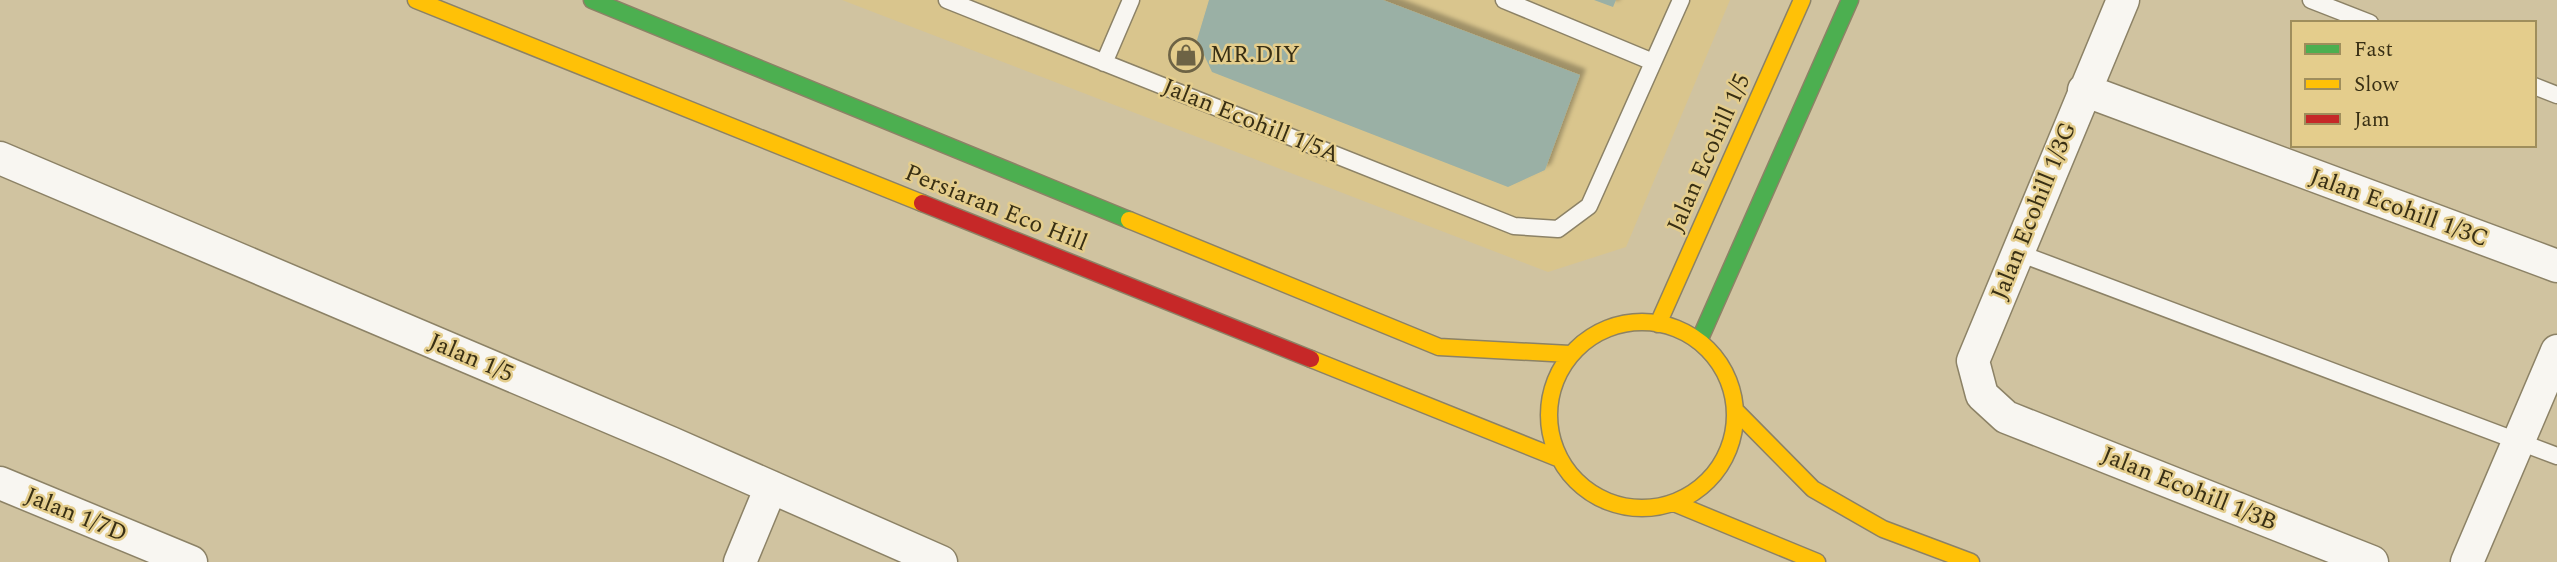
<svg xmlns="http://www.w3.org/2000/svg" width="2557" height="562" viewBox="0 0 2557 562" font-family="Spectral,serif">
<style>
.built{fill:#d9c58d}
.building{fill:#9ab0a5;filter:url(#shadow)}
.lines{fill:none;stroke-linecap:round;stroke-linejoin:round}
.lane-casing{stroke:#8c8266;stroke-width:19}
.street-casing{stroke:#8c8266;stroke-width:35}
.fast-casing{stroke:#8c8266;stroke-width:19}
.slow-casing{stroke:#8c8266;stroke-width:19}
.jam-casing{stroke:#8c8266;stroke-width:19}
.lane{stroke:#f8f6f1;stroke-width:16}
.street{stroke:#f8f6f1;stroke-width:32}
.fast{stroke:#4caf50;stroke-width:16}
.slow{stroke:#ffc107;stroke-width:16}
.jam{stroke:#c62828;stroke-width:16}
.labels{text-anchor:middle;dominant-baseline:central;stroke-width:5;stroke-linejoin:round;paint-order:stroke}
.poi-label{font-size:24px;fill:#382f14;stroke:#e4cd8c;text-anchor:start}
.street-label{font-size:24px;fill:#382f14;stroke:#e4cd8c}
</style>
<defs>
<filter id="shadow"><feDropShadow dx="6" dy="-6" stdDeviation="2" flood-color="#0004"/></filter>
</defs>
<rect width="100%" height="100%" fill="#d0c3a0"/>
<path class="built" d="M842,0h888l-104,247 -78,25z"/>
<path class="building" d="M1209,0h174l197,75 -35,95 -37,17 -296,-115 -15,-32z
M1594,0h22l-3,7z"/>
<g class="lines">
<g class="lane-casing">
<path id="lane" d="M947,0l567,226 44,3 31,-23 92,-206
M1504,0l149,62
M2311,0l59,23
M1104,63l27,-63
M2534,86l23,9
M2016,252l541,204"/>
</g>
<g class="street-casing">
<path id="street" d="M2123,0l-150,361 9,34 24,22 366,145
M2084,90l473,176
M0,158l671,285 270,119
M0,483l191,79
M740,562l31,-75
M2467,562l90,-211"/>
</g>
<g class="fast-casing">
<path id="fast" d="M592,0l537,220
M1699,341l151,-341"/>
</g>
<g class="slow-casing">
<path id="slow" d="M416,0l506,203
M1129,220l310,127 131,7
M1549 415a93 93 0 1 1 186 0a93 93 0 1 1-186 0Z
M1658,324l144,-324
M1311,359l249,100
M1735,410l78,79 70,40 88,33
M1674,503l143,59"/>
</g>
<g class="jam-casing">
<path id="jam" d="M922,203l389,156"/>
</g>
<use href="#lane" class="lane"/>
<use href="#street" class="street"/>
<use href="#fast" class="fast"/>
<use href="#slow" class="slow"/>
<use href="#jam" class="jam"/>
</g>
<defs>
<g id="shop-ring" transform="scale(1.75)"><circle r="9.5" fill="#e4cd8c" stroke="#6d6345" stroke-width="1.5"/><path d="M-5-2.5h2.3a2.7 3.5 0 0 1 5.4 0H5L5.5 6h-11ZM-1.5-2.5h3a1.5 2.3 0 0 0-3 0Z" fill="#6d6345"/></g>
</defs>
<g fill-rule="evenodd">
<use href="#shop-ring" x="1186" y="55"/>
</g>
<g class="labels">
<g class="poi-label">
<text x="1210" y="55">MR.DIY</text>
</g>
<g class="street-label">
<text transform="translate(1251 121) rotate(22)">Jalan Ecohill 1/5A</text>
<text transform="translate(1709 153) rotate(-66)">Jalan Ecohill 1/5</text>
<text transform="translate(996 208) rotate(22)">Persiaran Eco Hill</text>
<text transform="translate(2399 208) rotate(20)">Jalan Ecohill 1/3C</text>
<text transform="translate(2034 211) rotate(-68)">Jalan Ecohill 1/3G</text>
<text transform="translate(471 358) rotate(23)">Jalan 1/5</text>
<text transform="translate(2189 489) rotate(22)">Jalan Ecohill 1/3B</text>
<text transform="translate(76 515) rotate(22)">Jalan 1/7D</text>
</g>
</g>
<rect x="2291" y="21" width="245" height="126" fill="#e4cd8c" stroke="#9f8e5c" stroke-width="2"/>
<rect x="2305" y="44" width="35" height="10" fill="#4caf50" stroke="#9f8e5c" stroke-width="2"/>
<text x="2354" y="56" font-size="21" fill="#382f14">Fast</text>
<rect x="2305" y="79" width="35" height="10" fill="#ffc107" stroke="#9f8e5c" stroke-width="2"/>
<text x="2354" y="91" font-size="21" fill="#382f14">Slow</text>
<rect x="2305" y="114" width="35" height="10" fill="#c62828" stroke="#9f8e5c" stroke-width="2"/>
<text x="2354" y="126" font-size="21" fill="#382f14">Jam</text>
</svg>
